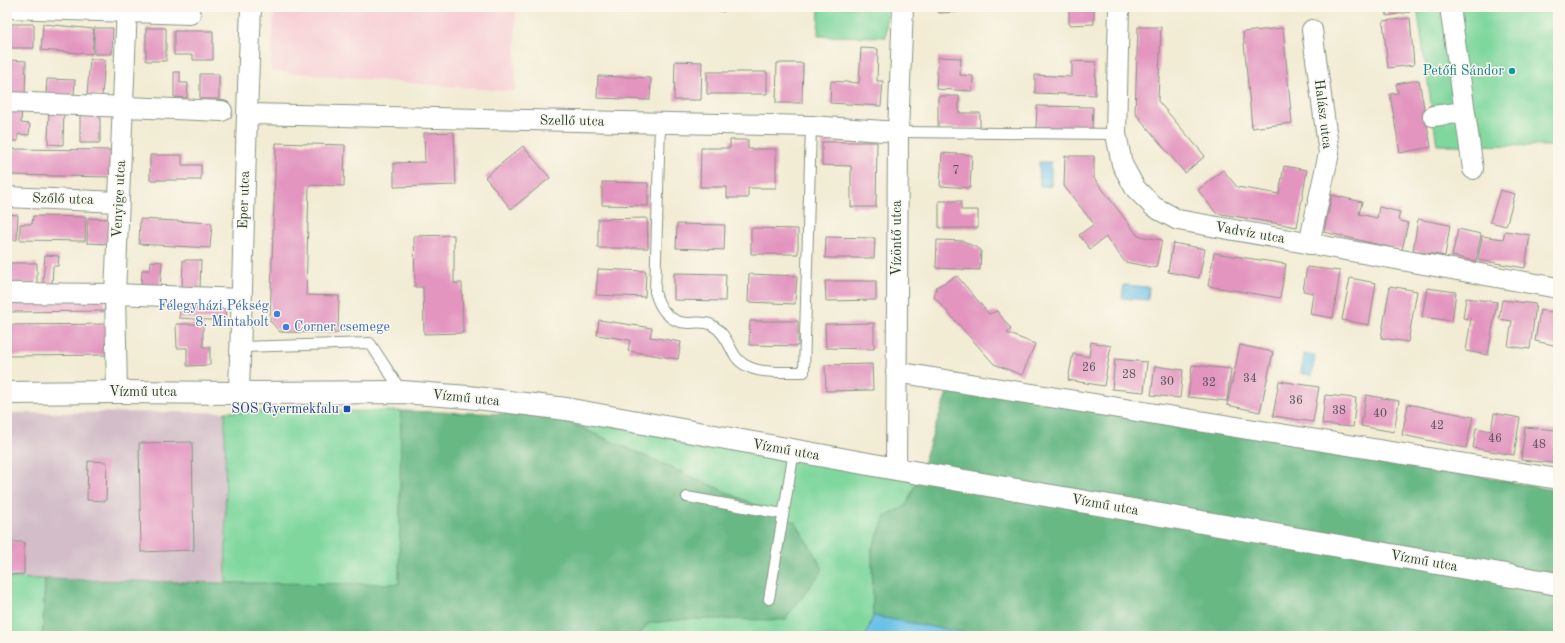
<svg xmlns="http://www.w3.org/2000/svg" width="1565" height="643" viewBox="0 0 1565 643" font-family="'Old Standard TT',serif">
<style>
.built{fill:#f7cfd5}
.industrial{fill:#d2bdc8}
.green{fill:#7fd79d;stroke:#4f8a68}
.forest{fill:#67b884;stroke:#437a5c}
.water{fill:#6ac1e7;stroke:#447f8e}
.building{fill:#e395c0}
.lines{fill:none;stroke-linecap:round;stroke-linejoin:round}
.service-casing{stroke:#889484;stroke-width:12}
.minor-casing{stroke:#889484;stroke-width:22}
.secondary-casing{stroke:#889484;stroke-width:24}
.service{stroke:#fff;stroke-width:10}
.minor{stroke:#fff;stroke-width:20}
.secondary{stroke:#fff;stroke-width:22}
.culture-dot{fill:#0f9aa8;stroke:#fbf7ec;stroke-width:1.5}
.shop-dot{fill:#3f7fe0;stroke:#fbf7ec;stroke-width:1.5}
.transit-dot{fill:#1a4fb4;stroke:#fbf7ec;stroke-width:1.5}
.labels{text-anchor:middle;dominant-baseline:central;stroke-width:3;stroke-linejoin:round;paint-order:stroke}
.number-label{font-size:12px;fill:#505357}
.culture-label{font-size:14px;fill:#0d838f;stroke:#fbf7ec;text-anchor:end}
.street-label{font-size:14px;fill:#1f3d34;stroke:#fbf7ec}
.shop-label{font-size:14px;fill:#366cbe;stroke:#fbf7ec;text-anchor:end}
.transit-label{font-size:14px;fill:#164399;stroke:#fbf7ec;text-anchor:end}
</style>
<rect width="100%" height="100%" fill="#fbf7ec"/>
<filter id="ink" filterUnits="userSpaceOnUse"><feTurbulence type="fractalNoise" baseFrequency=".025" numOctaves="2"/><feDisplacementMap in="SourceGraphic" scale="8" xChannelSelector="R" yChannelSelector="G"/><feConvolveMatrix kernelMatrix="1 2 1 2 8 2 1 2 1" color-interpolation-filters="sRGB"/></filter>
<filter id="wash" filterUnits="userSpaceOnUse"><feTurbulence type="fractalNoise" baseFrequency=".012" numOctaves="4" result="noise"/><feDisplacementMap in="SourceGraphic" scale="16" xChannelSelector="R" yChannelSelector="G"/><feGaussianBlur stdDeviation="0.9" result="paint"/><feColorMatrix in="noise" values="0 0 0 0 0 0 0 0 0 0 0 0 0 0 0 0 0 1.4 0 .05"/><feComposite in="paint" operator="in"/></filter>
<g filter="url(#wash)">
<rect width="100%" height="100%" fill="#f2ecd4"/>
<path class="built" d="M274,7h242l-1,85 -244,-21z"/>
<path class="industrial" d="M225,412l1,171 -219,-5v-165z"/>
<path class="green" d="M819,7h68l-1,30 -68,-1z
M1417,7h141v154l-3,-15 -118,-1z
M401,411l-2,174 -173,-2 -1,-171z
M552,415l365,66 -11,25 -21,11 -13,32 1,67 -7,20h-228l11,-13 39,-4 108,-96z
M7,578l38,1 -3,57h-35z"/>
<path class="forest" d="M953,375l605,116v145h-575l-110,-20 -1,-67 13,-32 21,-11 11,-25z
M401,411l151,4 244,108 27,46 -38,51 -97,-1 -39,4 -11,13h-595l2,-57 181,4 173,1z"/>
<path class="water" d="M1039,162h12v24h-11z
M1124,285l25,2 -1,13 -26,-2z
M1304,354l11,2 -3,19 -11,-2z
M873,616l110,20h-117z"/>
<g id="blocks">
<path class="building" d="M706,7h19l-1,5z
M939,7h21l-1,5 -20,1z
M1069,7h25v17l-25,1z
M1386,7h23l1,5 -23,4z
M1410,18l4,47 -26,3 -5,-47z
M7,24h27v24h-27z
M43,24l51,5 -2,25 -51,-4z
M1138,27h23l-3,74 47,55 -20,17 -50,-60z
M94,28h19l-1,26h-18z
M146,28h20v33h-20z
M1283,28l9,95 -40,5 -9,-96z
M174,31h39v29h-20v-5h-19z
M861,48l17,1 -1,32h6l-2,25 -51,-3 1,-22 28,2z
M938,57l23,1 -1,17 13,1 -1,15 -36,-2z
M90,59l15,1 -3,36 -15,-1z
M9,60l17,1 -1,34 -16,-1z
M675,61l27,1 -1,38h-27z
M1072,61l24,1 -1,33 -60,-2v-18l37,2z
M777,63h26l-1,40h-26z
M174,72h6v11h8l-1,15 -13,-1z
M707,72h60v22h-60z
M200,74h19v25h-19z
M598,76l53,2 -1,22 -53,-2z
M47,79l28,1 -1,16 -28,-2z
M1419,80l12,67 -31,6 -10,-59 8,-1 -2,-9z
M938,96h21v17h21v15h-42z
M10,106l12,1 -1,16 9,1 -1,11 -11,-1v7h-11z
M1037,106l56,1 -1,22 -56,-1z
M49,108h15l-1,37 -15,-1z
M80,110h20v33h-20z
M454,132l2,53 -62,2v-24l31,-1 -1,-29z
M730,140h18v9h28v39h-28v10h-21v-11h-27l1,-39h29z
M822,142h55l-1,65h-25v-41l-29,-1z
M276,143l69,2 -1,41 -35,-1 -3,110 33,1 -1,37 -58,-1 -10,-11z
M523,146l27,32 -39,31 -26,-32z
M7,149l105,1 -1,27 -104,-2z
M942,153l30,2 -2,33 -30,-2z
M150,155h32v10h19v15h-51z
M1065,156h29v22l44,58 24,4 -6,28 -31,-6 -19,-25 -16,12 -11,-14 15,-11 -30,-38z
M1284,166l23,4 -10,57 -81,-14 -18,-23 25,-20 14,17 42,7z
M602,182l46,1v23l-46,-1z
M1500,190l15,4 -9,32 -16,-4z
M1332,195l30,7 -3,12 18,4 2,-11 21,5 -2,8 10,3 -6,27 -78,-18z
M939,201h22v9h17v18h-39z
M7,214l11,1 -1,25 -10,-1z
M33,216l53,1 -1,24 -65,-1v-16h12z
M88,218l21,1 -1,25 -21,-1z
M647,218l1,30h-50v-29z
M140,219l72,4 -2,25 -71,-4z
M1418,219l32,6 -5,31 -32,-5z
M677,224l48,1 -1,25 -48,-2z
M751,228l47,1v25h-47z
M1458,229l23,5 -5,27 -24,-5z
M1505,231l25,4 -5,33 -47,-8 4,-24 21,3z
M454,235v48h8l1,50 -39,1 -1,-47h-8l-1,-51z
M826,237l49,1 -1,20h-49z
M937,240l26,1 18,9 -1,20 -44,-2z
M1173,243l32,6 -6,29 -31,-6z
M1214,253l72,11 -6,34 -72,-12z
M45,255l14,1 -1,10h-5l-1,18 -9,-1z
M183,260h18l-1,29h-18z
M151,261l11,1 -2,27 -19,-2 1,-17h8z
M10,263h27v21l-28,-1z
M1307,267l33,4 -7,47 -23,-4 3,-21 -10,-2z
M598,269l48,2 -1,26 -49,-2z
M674,273l52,1 -1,27 -51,-1z
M749,274l48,2 -2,28 -47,-2z
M957,276l32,38 8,-3 14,18 -4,4 28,11 -13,31 -28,-11 -60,-67 2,-10z
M1350,278l26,5 -7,42 -27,-5z
M825,281h51v19l-50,1z
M1390,286l27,5 -9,51 -27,-4z
M1427,288l29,4 -4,29 -30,-4z
M105,296v15l-98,1v-15z
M1466,298l31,4 -9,53 -22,-4 5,-32 -8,-1z
M1502,300l34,4 -6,45 -22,-3 4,-25 -13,-2z
M181,302l45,2 -1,17 -46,-3z
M1540,310l18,3v33l-23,-5z
M599,320l53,8 -2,9 31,5 -3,17 -50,-8 2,-11 -33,-5z
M750,321h48v25l-49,-1z
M874,323v26l-48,-1 -1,-24z
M114,324v31l-107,1v-31z
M176,324h27v23h7v18l-23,1v-18h-10z
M1091,342l20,4 -7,40 -36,-6 5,-26 16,3z
M1240,345l33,7 -13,60 -33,-7z
M1115,359l32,3 -3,30 -32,-3z
M872,364l1,26 -47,1 -1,-26z
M1192,365l39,4 -4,32 -39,-4z
M1155,366l28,4 -3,28 -29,-3z
M1279,381l40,6 -6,35 -40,-6z
M1325,395l31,3 -3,29 -31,-3z
M1366,395l33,6 -5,31 -33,-6z
M1408,404l65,13 -7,31 -64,-13z
M1494,413l26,5 -6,37 -41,-7 3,-20 15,3z
M1525,427l31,3 -4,33 -31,-3z
M192,442l2,108 -53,2 -2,-109z
M88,461l19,1 -1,39 -19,-1z
M7,542h17v32l-17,1z"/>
</g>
</g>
<g filter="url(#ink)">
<use href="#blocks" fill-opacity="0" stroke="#889484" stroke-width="1"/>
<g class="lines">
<g class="service-casing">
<path id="service" d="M660,123l-5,169c4,15 14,31 33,31 8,0 16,-2 24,2 12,7 15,17 22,29 13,23 48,17 70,18l7,-246
M898,132l218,2
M241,347l129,-4 32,49
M687,497l96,17
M769,599l25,-148"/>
</g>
<g class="minor-casing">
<path id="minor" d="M1119,7l-3,127 6,30 13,24 19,19 24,13 380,68
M1450,7l23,162
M7,8l183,6
M7,102l215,9
M247,114l564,12 87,6
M1433,116l32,-4
M7,197l111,5
M1309,244l20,-91 -17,-123
M7,293l108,1 126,5
M896,372l662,107
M117,392l-2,-98 12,-287
M239,393l8,-279 4,-107
M896,469l2,-337 5,-125"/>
</g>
<g class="secondary-casing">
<path id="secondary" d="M7,393l110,-1 122,1 163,-1 66,5 98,12 330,60 662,115"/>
</g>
<use href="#service" class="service"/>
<use href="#minor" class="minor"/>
<use href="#secondary" class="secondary"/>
</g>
</g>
<circle class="culture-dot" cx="1512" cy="71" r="4"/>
<g class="shop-dot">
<circle cx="277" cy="314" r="4"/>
<circle cx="286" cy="327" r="4"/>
</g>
<rect class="transit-dot" x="343" y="405" width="8" height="8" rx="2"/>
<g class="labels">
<g class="number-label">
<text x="956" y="171">7</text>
<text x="1089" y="368">26</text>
<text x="1129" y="375">28</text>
<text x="1250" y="379">34</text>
<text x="1167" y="382">30</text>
<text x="1209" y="383">32</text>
<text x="1296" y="401">36</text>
<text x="1339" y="411">38</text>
<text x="1380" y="414">40</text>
<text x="1437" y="426">42</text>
<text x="1495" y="439">46</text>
<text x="1539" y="445">48</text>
</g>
<g class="culture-label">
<text x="1504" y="71">Petőfi Sándor</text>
</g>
<g class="street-label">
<text transform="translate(1323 114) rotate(83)">Halász utca</text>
<text transform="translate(572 121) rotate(1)">Szellő utca</text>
<text transform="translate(63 199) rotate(2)">Szőlő utca</text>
<text transform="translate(119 199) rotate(-87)">Venyige utca</text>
<text transform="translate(244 200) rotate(-88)">Eper utca</text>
<text transform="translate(1250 233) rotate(10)">Vadvíz utca</text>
<text transform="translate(897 238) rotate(-90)">Vízöntő utca</text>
<text x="143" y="392">Vízmű utca</text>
<text transform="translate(466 398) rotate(6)">Vízmű utca</text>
<text transform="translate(786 450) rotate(10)">Vízmű utca</text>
<text transform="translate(1105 505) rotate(10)">Vízmű utca</text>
<text transform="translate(1424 561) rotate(10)">Vízmű utca</text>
</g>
<g class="shop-label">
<text x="269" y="306">Félegyházi Pékség<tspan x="269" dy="16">8. Mintabolt</tspan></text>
<text x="294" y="327" text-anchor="start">Corner csemege</text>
</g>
<g class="transit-label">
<text x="339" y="409">SOS Gyermekfalu</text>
</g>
</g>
<rect width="1565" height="643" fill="none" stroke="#fbf7ec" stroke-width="24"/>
</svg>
